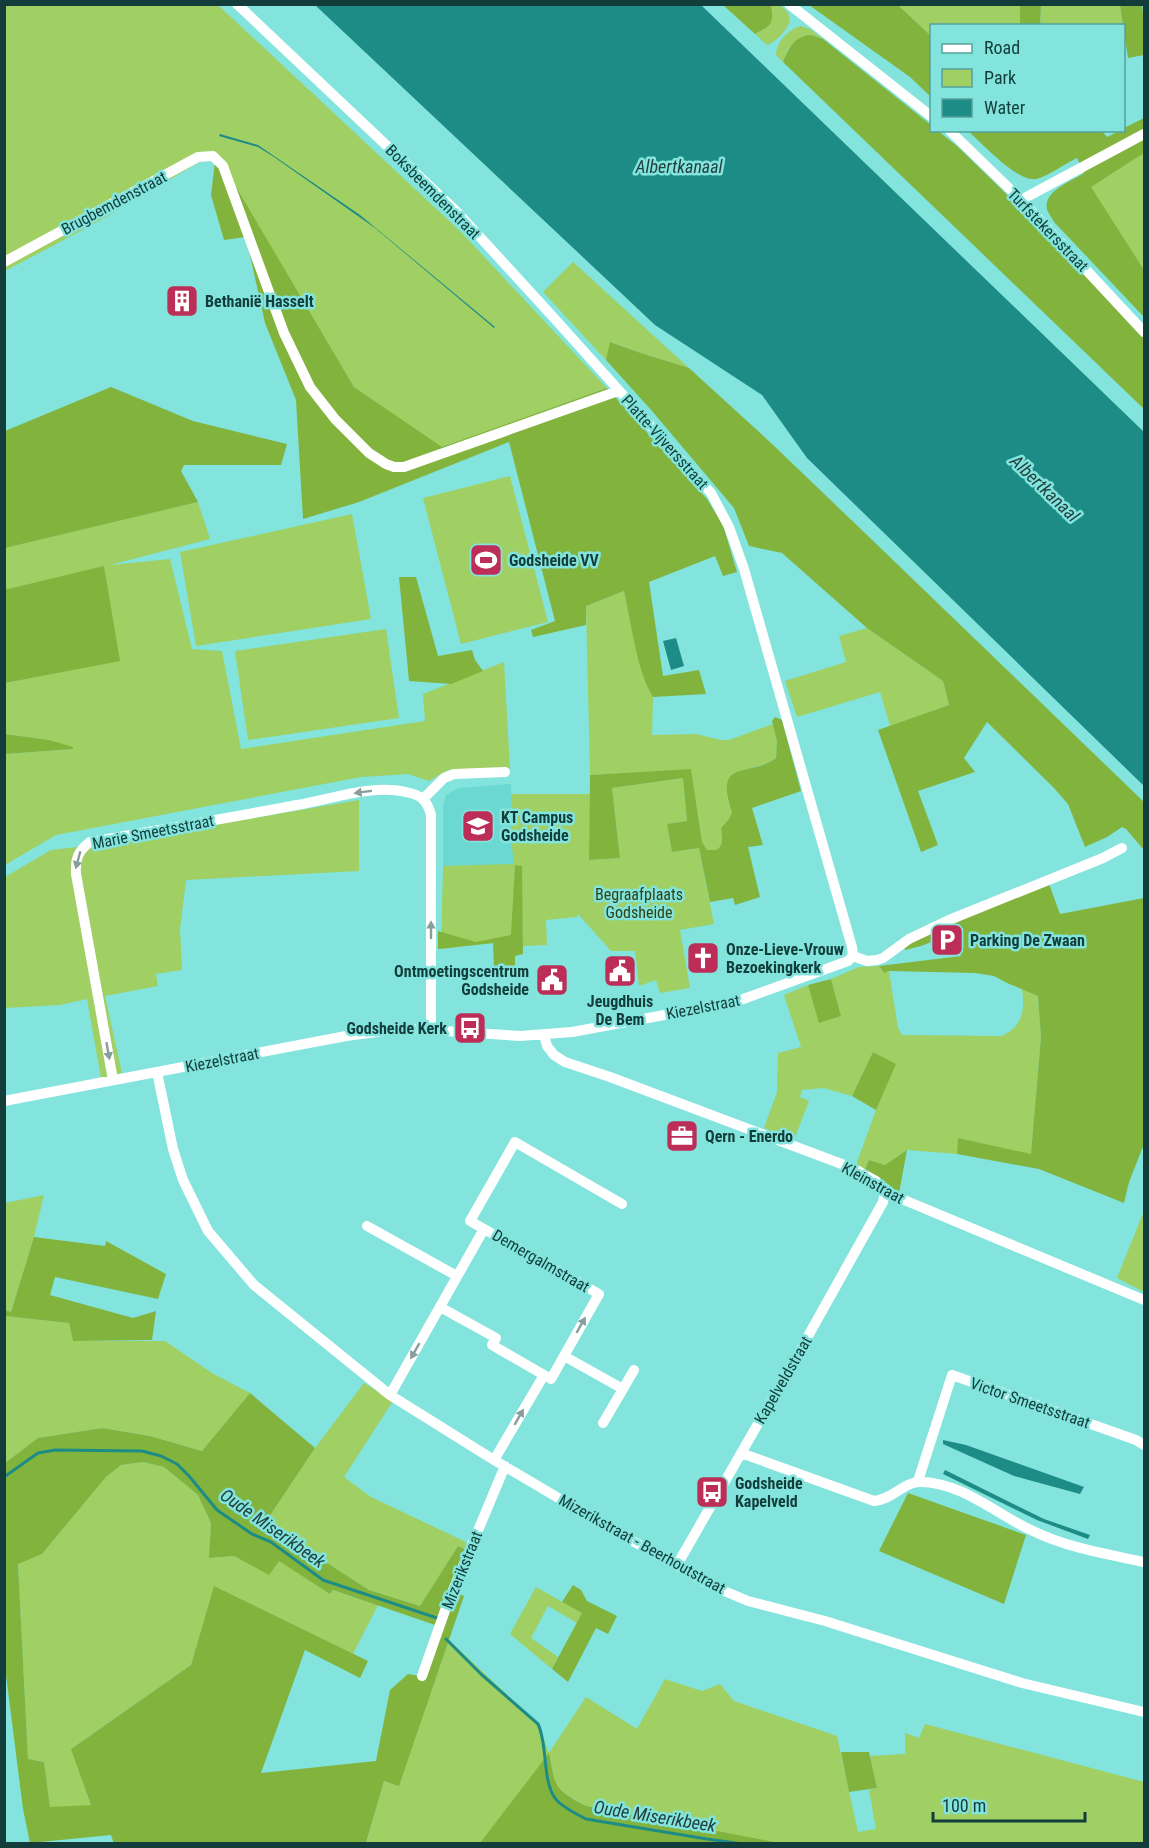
<svg xmlns="http://www.w3.org/2000/svg" width="1149" height="1848" viewBox="0 0 1149 1848" font-family="'Roboto Condensed',sans-serif">
<style>
.built{fill:#6bd9d1}
.green{fill:#a0cf64}
.forest{fill:#82b33d;fill-rule:evenodd}
.water{fill:#1d8c86}
.lines{fill:none;stroke-linecap:round;stroke-linejoin:round}
.stream{stroke:#1d8c86;stroke-width:3}
.minor{stroke:#fff;stroke-width:10}
.oneway{fill:#889e9c}
.labels{text-anchor:middle;dominant-baseline:central;stroke-width:5;stroke-linejoin:round;paint-order:stroke}
.street-label{font-size:16px;fill:#123d3a;stroke:#82e4dd}
.poi-label{font-size:16px;font-weight:bold;fill:#123d3a;stroke:#82e4dd;text-anchor:start}
.park-label{font-size:16px;fill:#2f4214;stroke:#82e4dd}
.water-label{font-size:18px;font-style:italic;fill:#21403e;stroke:#82e4dd}
</style>
<rect width="100%" height="100%" fill="#82e4dd"/>
<path class="built" d="M511,784l1,63 3,18 -72,1v-60l3,-11 12,-7z"/>
<path class="green" d="M1041,4l79,1 3,20 -83,1z
M4,5h214l242,226 147,157 -165,60 -88,-61 -139,-234 -121,71 -89,47z
M771,5h8c3,2 9,6 10,10 5,10 -14,28 -22,30l-12,-11c17,-9 19,-10 16,-29z
M898,5h122v20l-88,1 -1,10z
M801,26l9,3 13,10 -12,-4 -22,12 -6,15 -7,-7c0,-12 13,-27 25,-29z
M1144,153v117l-54,-83z
M573,262l116,106 -48,-15 -30,-11 -5,18 -63,-68z
M510,476l38,146 -87,22 -38,-146z
M198,502l12,37 -100,26 60,-6 22,90 30,2 19,98 184,-28 -2,-27 81,-32 6,106 -62,2 -19,11 -21,-7 -47,3 -305,58 -51,30v-111l68,-5 -24,-9 -44,-6v-51l114,-23 -15,-93 -96,22 -3,-1 -1,-40z
M352,514l19,105 -175,27 -16,-94z
M624,591l18,77 5,18 6,11 -1,38 44,-1 25,6h8l44,-16 4,17 -1,17 -8,5 -35,10 -6,24 5,15 -3,7 -8,9c1,10 3,16 -4,23l-10,-1 -5,-8 -11,-72 -101,5 -4,-169z
M867,628l76,53 6,24 -59,21 -10,-34 -83,25 -12,-36 61,-19 -7,-26z
M386,629l13,89 -151,22 -13,-89z
M683,778l4,43 -20,3 5,28 27,-4 15,76 -34,6 10,58 -30,5 -4,-13 -17,6 -4,-35h-24l-33,-37 -1,3 -31,3 1,25 -24,1 -2,-80 -6,-1 -3,70 -19,8 -52,6 2,-83 71,-2 -2,-17 -1,-53h79l-1,66 31,-2 -8,-70z
M359,800v71l-173,9 -6,49 2,41 -26,4 2,12 -53,10 17,77 -21,5 -14,-79 -27,6 -55,3v-131l46,-27 44,-5z
M879,966l5,7 5,-2 9,57 4,7 100,1c21,-10 23,-26 20,-47l16,7 3,41 -10,118 -73,-17 -1,16 -50,-4 -22,15 -16,-5 -4,9 -9,-4 20,-55 19,-46 -22,-12 -21,44 -29,-8 -21,2 -2,7 9,4 -15,39 -30,-12 13,-36 1,-39 23,-6 -17,-52 24,-10 12,37 21,-6 -10,-37 28,-12z
M44,1195l-10,42 -23,75 -6,-2v-107z
M1144,1211v81l-27,-14z
M5,1316l64,7 4,18h92l47,32 38,20 -48,58 -52,-15 -48,-8 -64,10 -33,26z
M364,1383l29,18 -49,76 27,20 95,45 -1,8 -7,-4 -38,60 -51,-16 -104,-67 50,-75z
M143,1462l21,5 34,28 13,28 -1,35 24,-2 35,18 10,-14 51,34 2,-4 46,15 -25,49 -139,-67 -23,78 -119,83 19,58 -41,2 -6,-46 -16,-3 -10,-196 24,-9 64,-77 15,-12z
M536,1587l46,26 -5,10 -29,-17 -17,32 27,19 -6,12 -42,-35z
M449,1640l89,84 11,29 37,-56 51,32 28,-50 37,12 18,-7 14,17 103,35 21,96 18,-3 -7,-39 8,-2 -7,-32 35,-2v-21l14,5 6,-14 219,58v61l-366,1 -192,-38 -26,-15 -5,-7 -6,-30 -69,89 -114,1 18,-63 15,4z"/>
<path class="forest" d="M723,5h48c3,19 1,20 -16,29z
M809,5h89l33,31v61l-21,-20z
M1020,5h21l-1,20h-20z
M1120,5h22l2,17v33l-16,3z
M811,35l12,4 108,86 1,5 6,1 19,15 70,68 117,123v72l-361,-347c6,-14 11,-26 28,-27z
M1144,118v35l-53,34 53,83v47l-90,-95c-2,-4 -6,-9 -7,-13 -4,-18 25,-28 37,-36l-7,-15c-11,5 -30,19 -41,21 -18,4 -55,-37 -68,-48l133,-1 6,7 12,-6 5,-1v-2z
M216,153l138,234 88,60 165,-59 100,111 16,26 14,47 -14,4 -8,-20 -66,26 14,94 36,-6 7,24 -53,3c-16,-25 -22,-76 -29,-106l-38,15v19l-53,12 -2,-7 24,-9 -46,-179 -150,60 -56,17 -7,-119 -31,-77 -19,-86 -22,3 -13,-45z
M610,342l31,11 48,15 82,75 96,92 277,267v48l-18,-21 -4,-2 -15,10 -22,10 -17,-43 -14,-16 -67,-66 -23,36 11,14 -57,19 20,54 -17,7 -43,-122 71,-25 -6,-24 -76,-53 -85,-75 -33,-7 -15,-38 -82,-97 -46,-51z
M111,387l82,34 94,23 -6,21h-97l-3,6 17,31 -193,46v-117z
M104,566l16,95 -115,22v-95l3,1z
M399,577h17l22,79 34,-6 3,10 8,11 -32,13 -42,-3z
M775,717l7,3 19,71 -49,17 11,37 -15,2 12,50 -25,8 -2,-7 -23,4 -11,-54 -27,4 -5,-28 20,-3 -4,-43 -71,10 8,70 -31,2 1,-85 101,-6 11,73 5,8h10c7,-6 5,-12 4,-22l8,-9 3,-7c-19,-55 18,-34 44,-54l1,-17 -5,-20z
M5,734l44,6 24,7v2l-68,5z
M515,865l7,1 1,88 -8,2v14l-21,-1 -1,-26 -55,6v-18l38,11 35,-7z
M1049,884l11,30 84,-16v246l-15,38 -5,21 -85,-34 -82,-15 1,-16 73,16 10,-117 -3,-41 -31,-13 -13,-7 -19,-3 -86,-2 -5,2 -5,-7 82,-10 -9,-22 -31,12 -16,4 -1,-3 26,-15z
M831,979l10,37 -22,7 -11,-38z
M873,1052l23,12 -20,46 -24,-14z
M907,1150l-8,43 -16,-13 -18,-11 4,-9 16,5z
M34,1237l71,9 1,-5 60,33 -8,25 -103,-22 -5,18 83,23 23,-7 -4,29 -79,1 -4,-18 -64,-7v-6l6,2z
M250,1393l65,55 -50,75 104,67 51,16 38,-60 16,8 -17,39 7,3 -65,190 -15,-5 -18,62 -252,1 -3,-9 -81,8 -7,-34 -18,-142 -1,-203 34,-26 64,-10 48,8 52,15zM143,1462l21,5 34,28 13,28 -2,35 25,-2 35,19 10,-14 51,33 3,-4 105,36 -13,51 -17,-3 -18,16 -14,71 -115,12 44,-123 55,28 8,-17 -154,-75 -23,79 -120,84 20,56 -41,2 -6,-45 -16,-3 -10,-195 24,-10 64,-77 15,-12z
M908,1493l118,42 -22,69 -125,-53z
M573,1585l8,5 6,11 30,15 -9,18 -12,-6 -28,54 -16,-13 30,-56 -20,-11z
M841,1752h28l8,36 -28,4z
M549,1753c7,36 4,35 37,53l193,37h-299z"/>
<path class="water" d="M315,5h386l443,427v354l-337,-328 -45,-63 -107,-70z
M220,134l38,11 102,70 135,112 -1,1 -119,-100 -101,-71 -16,-10 -39,-11z
M676,638l8,28 -13,4 -8,-29z
M943,1440l23,5 118,42 -4,7 -66,-18 -71,-32z
M945,1470l99,49 46,16 -2,4 -51,-19 -94,-46z"/>
<g class="lines">
<path class="stream" d="M4,1477l34,-24 17,-3 87,1 19,5 16,8 12,12 28,34 35,24 19,8 52,38 114,38
M446,1639l35,35 57,50c10,21 4,56 17,74 6,9 22,16 31,21l121,20 36,5"/>
<path class="minor" d="M237,4l221,209 96,105 157,175 18,34 15,42 108,378 1,9
M789,4l143,113
M949,130l72,70 123,132
M1021,200l123,-66
M4,262l194,-105 15,-1 10,10 61,167 26,54 25,32 34,34 17,11 8,3h10l214,-76
M423,799l21,-21 10,-4 51,-2
M853,956l14,5 10,-1 6,-2 26,-19 40,-19 154,-62 19,-10
M544,1035l3,11 7,9 11,7 45,15 245,92 21,12 9,11 259,108
M157,1072l16,77 10,31 25,51 46,54 136,110 104,65 100,59 116,66 38,16 77,20 197,62 122,29
M113,1080l-37,-206c-1,-15 2,-23 14,-32 69,-12 138,-24 207,-37 36,-6 77,-22 113,-12 13,3 18,10 21,22v215
M4,1101l342,-65 46,-6 22,-1 106,7 52,-4 163,-30 113,-41 5,-5
M367,1226l90,50
M440,1307l56,31 -4,7 59,34 48,-85 -129,-73 45,-79 107,62
M564,1356l59,33 -20,34
M623,1389l11,-19
M390,1395l94,-166
M741,1453l133,48c20,-2 29,-19 46,-19 42,0 77,33 113,49 35,17 74,23 111,31
M494,1460l50,-85
M918,1481l34,-106 184,65 8,5
M677,1565l121,-211 85,-152 2,-10
M422,1676l26,-74 57,-136"/>
</g>
<defs><path id="oneway-solid" d="M-6-.8H1V-3.2L6.5 0L1 3.2V.8H-6Z" transform="scale(1.5)"/></defs>
<g class="oneway">
<use href="#oneway-solid" transform="translate(363 792) rotate(173)"/>
<use href="#oneway-solid" transform="translate(78 860) rotate(105)"/>
<use href="#oneway-solid" transform="translate(431 930) rotate(-90)"/>
<use href="#oneway-solid" transform="translate(108 1051) rotate(80)"/>
<use href="#oneway-solid" transform="translate(581 1325) rotate(-60)"/>
<use href="#oneway-solid" transform="translate(415 1351) rotate(120)"/>
<use href="#oneway-solid" transform="translate(519 1417) rotate(-60)"/>
</g>
<defs>
<g id="building-square" transform="scale(1.725)"><rect x="-9" y="-9" width="18" height="18" rx="4" fill="#bc2d57" stroke="#82e4dd"/><path d="M-4-6H4V6H1V3H-1V6H-4ZM-2.5-4.3h1.7v1.8h-1.7ZM.8-4.3h1.7v1.8H.8ZM-2.5-1h1.7V.8h-1.7ZM.8-1h1.7V.8H.8Z" fill="#fff"/></g>
<g id="stadium-square" transform="scale(1.725)"><rect x="-9" y="-9" width="18" height="18" rx="4" fill="#bc2d57" stroke="#82e4dd"/><path d="M0-5a6.5 5 0 1 0 0 10a6.5 5 0 1 0 0-10ZM-3.5-1.8h7v3.6h-7Z" fill="#fff"/></g>
<g id="school-square" transform="scale(1.725)"><rect x="-9" y="-9" width="18" height="18" rx="4" fill="#bc2d57" stroke="#82e4dd"/><path d="M0-5L7-2L0 1L-7-2ZM-4 1L0 2.5L4 1V4Q0 6-4 4Z" fill="#fff"/></g>
<g id="parking-square" transform="scale(1.725)"><rect x="-9" y="-9" width="18" height="18" rx="4" fill="#bc2d57" stroke="#82e4dd"/><path d="M-3.5-5.5H1a3.5 3.5 0 0 1 0 7H-1V5.5H-3.5ZM-1-3.4V-.6H.8a1.4 1.4 0 0 0 0-2.8Z" fill="#fff"/></g>
<g id="church-square" transform="scale(1.725)"><rect x="-9" y="-9" width="18" height="18" rx="4" fill="#bc2d57" stroke="#82e4dd"/><path d="M-1.2-6h2.4v3.5h3.3v2.4h-3.3V6h-2.4V-.1h-3.3v-2.4h3.3Z" fill="#fff"/></g>
<g id="civic-square" transform="scale(1.725)"><rect x="-9" y="-9" width="18" height="18" rx="4" fill="#bc2d57" stroke="#82e4dd"/><path d="M-.6-6.5H3V-4.5H.6V-3L4-1V1h2V6H-6V1h2V-1L-.6-3ZM-1.2 2.5V6h2.4V2.5Z" fill="#fff"/></g>
<g id="bus-square" transform="scale(1.725)"><rect x="-9" y="-9" width="18" height="18" rx="4" fill="#bc2d57" stroke="#82e4dd"/><path d="M-5-6H5V4H4V6H2V4H-2V6H-4V4H-5ZM-3.5-4V0h7V-4ZM-3.5 1.2v1.5H-2V1.2ZM2 1.2v1.5H3.5V1.2Z" fill="#fff"/></g>
<g id="office-square" transform="scale(1.725)"><rect x="-9" y="-9" width="18" height="18" rx="4" fill="#bc2d57" stroke="#82e4dd"/><path d="M-6-3h4V-5.5h4V-3h4V5H-6ZM-1-4.5V-3h2v-1.5ZM-6 0V1H6V0Z" fill="#fff"/></g>
</defs>
<g fill-rule="evenodd">
<use href="#building-square" x="182" y="301"/>
<use href="#stadium-square" x="486" y="560"/>
<use href="#school-square" x="478" y="826"/>
<use href="#parking-square" x="947" y="940"/>
<use href="#church-square" x="703" y="958"/>
<use href="#civic-square" x="620" y="971"/>
<use href="#civic-square" x="552" y="980"/>
<use href="#bus-square" x="470" y="1028"/>
<use href="#office-square" x="682" y="1136"/>
<use href="#bus-square" x="712" y="1492"/>
</g>
<g class="labels">
<g class="street-label">
<text transform="translate(433 192) rotate(45)">Boksbeemdenstraat</text>
<text transform="translate(114 203) rotate(-28)">Brugbemdenstraat</text>
<text transform="translate(1048 230) rotate(46)">Turfstekersstraat</text>
<text transform="translate(665 442) rotate(48)">Platte-Vijversstraat</text>
<text transform="translate(153 832) rotate(-11)">Marie Smeetsstraat</text>
<text transform="translate(703 1007) rotate(-11)">Kiezelstraat</text>
<text transform="translate(222 1060) rotate(-11)">Kiezelstraat</text>
<text transform="translate(873 1183) rotate(29)">Kleinstraat</text>
<text transform="translate(541 1261) rotate(30)">Demergalmstraat</text>
<text transform="translate(783 1380) rotate(-60)">Kapelveldstraat</text>
<text transform="translate(1030 1403) rotate(19)">Victor Smeetsstraat</text>
<text transform="translate(642 1544) rotate(29)">Mizerikstraat - Beerhoutstraat</text>
<text transform="translate(462 1570) rotate(-68)">Mizerikstraat</text>
</g>
<g class="poi-label">
<text x="205" y="301">Bethanië Hasselt</text>
<text x="509" y="560">Godsheide VV</text>
<text x="501" y="817">KT Campus<tspan x="501" dy="18">Godsheide</tspan></text>
<text x="970" y="940">Parking De Zwaan</text>
<text x="726" y="949">Onze-Lieve-Vrouw<tspan x="726" dy="18">Bezoekingkerk</tspan></text>
<text x="529" y="971" text-anchor="end">Ontmoetingscentrum<tspan x="529" dy="18">Godsheide</tspan></text>
<text x="620" y="1001" text-anchor="middle">Jeugdhuis<tspan x="620" dy="18">De Bem</tspan></text>
<text x="447" y="1028" text-anchor="end">Godsheide Kerk</text>
<text x="705" y="1136">Qern - Enerdo</text>
<text x="735" y="1483">Godsheide<tspan x="735" dy="18">Kapelveld</tspan></text>
</g>
<g class="park-label">
<text x="639" y="894">Begraafplaats<tspan x="639" dy="18">Godsheide</tspan></text>
</g>
<g class="water-label">
<text x="679" y="166">Albertkanaal</text>
<text transform="translate(1045 488) rotate(44)">Albertkanaal</text>
<text transform="translate(273 1528) rotate(35)">Oude Miserikbeek</text>
<text transform="translate(655 1816) rotate(9)">Oude Miserikbeek</text>
</g>
</g>
<rect width="1149" height="1848" fill="none" stroke="#123d3a" stroke-width="12"/>
<rect x="930" y="24" width="195" height="108" fill="#82e4dd" stroke="#55a19c" stroke-width="1.5"/>
<rect x="942" y="44" width="30" height="9" fill="#ffffff" stroke="#55a19c" stroke-width="1.5"/>
<text x="984" y="54" font-size="18" fill="#123d3a">Road</text>
<rect x="942" y="69" width="30" height="18" fill="#a0cf64" stroke="#55a19c" stroke-width="1.5"/>
<text x="984" y="84" font-size="18" fill="#123d3a">Park</text>
<rect x="942" y="99" width="30" height="18" fill="#1d8c86" stroke="#55a19c" stroke-width="1.5"/>
<text x="984" y="114" font-size="18" fill="#123d3a">Water</text>
<path d="M933 1812v9h152v-9" fill="none" stroke="#123d3a" stroke-width="3"/>
<text x="942" y="1812" font-size="18" fill="#123d3a" stroke="#82e4dd" stroke-width="4.5" paint-order="stroke">100 m</text>
</svg>
